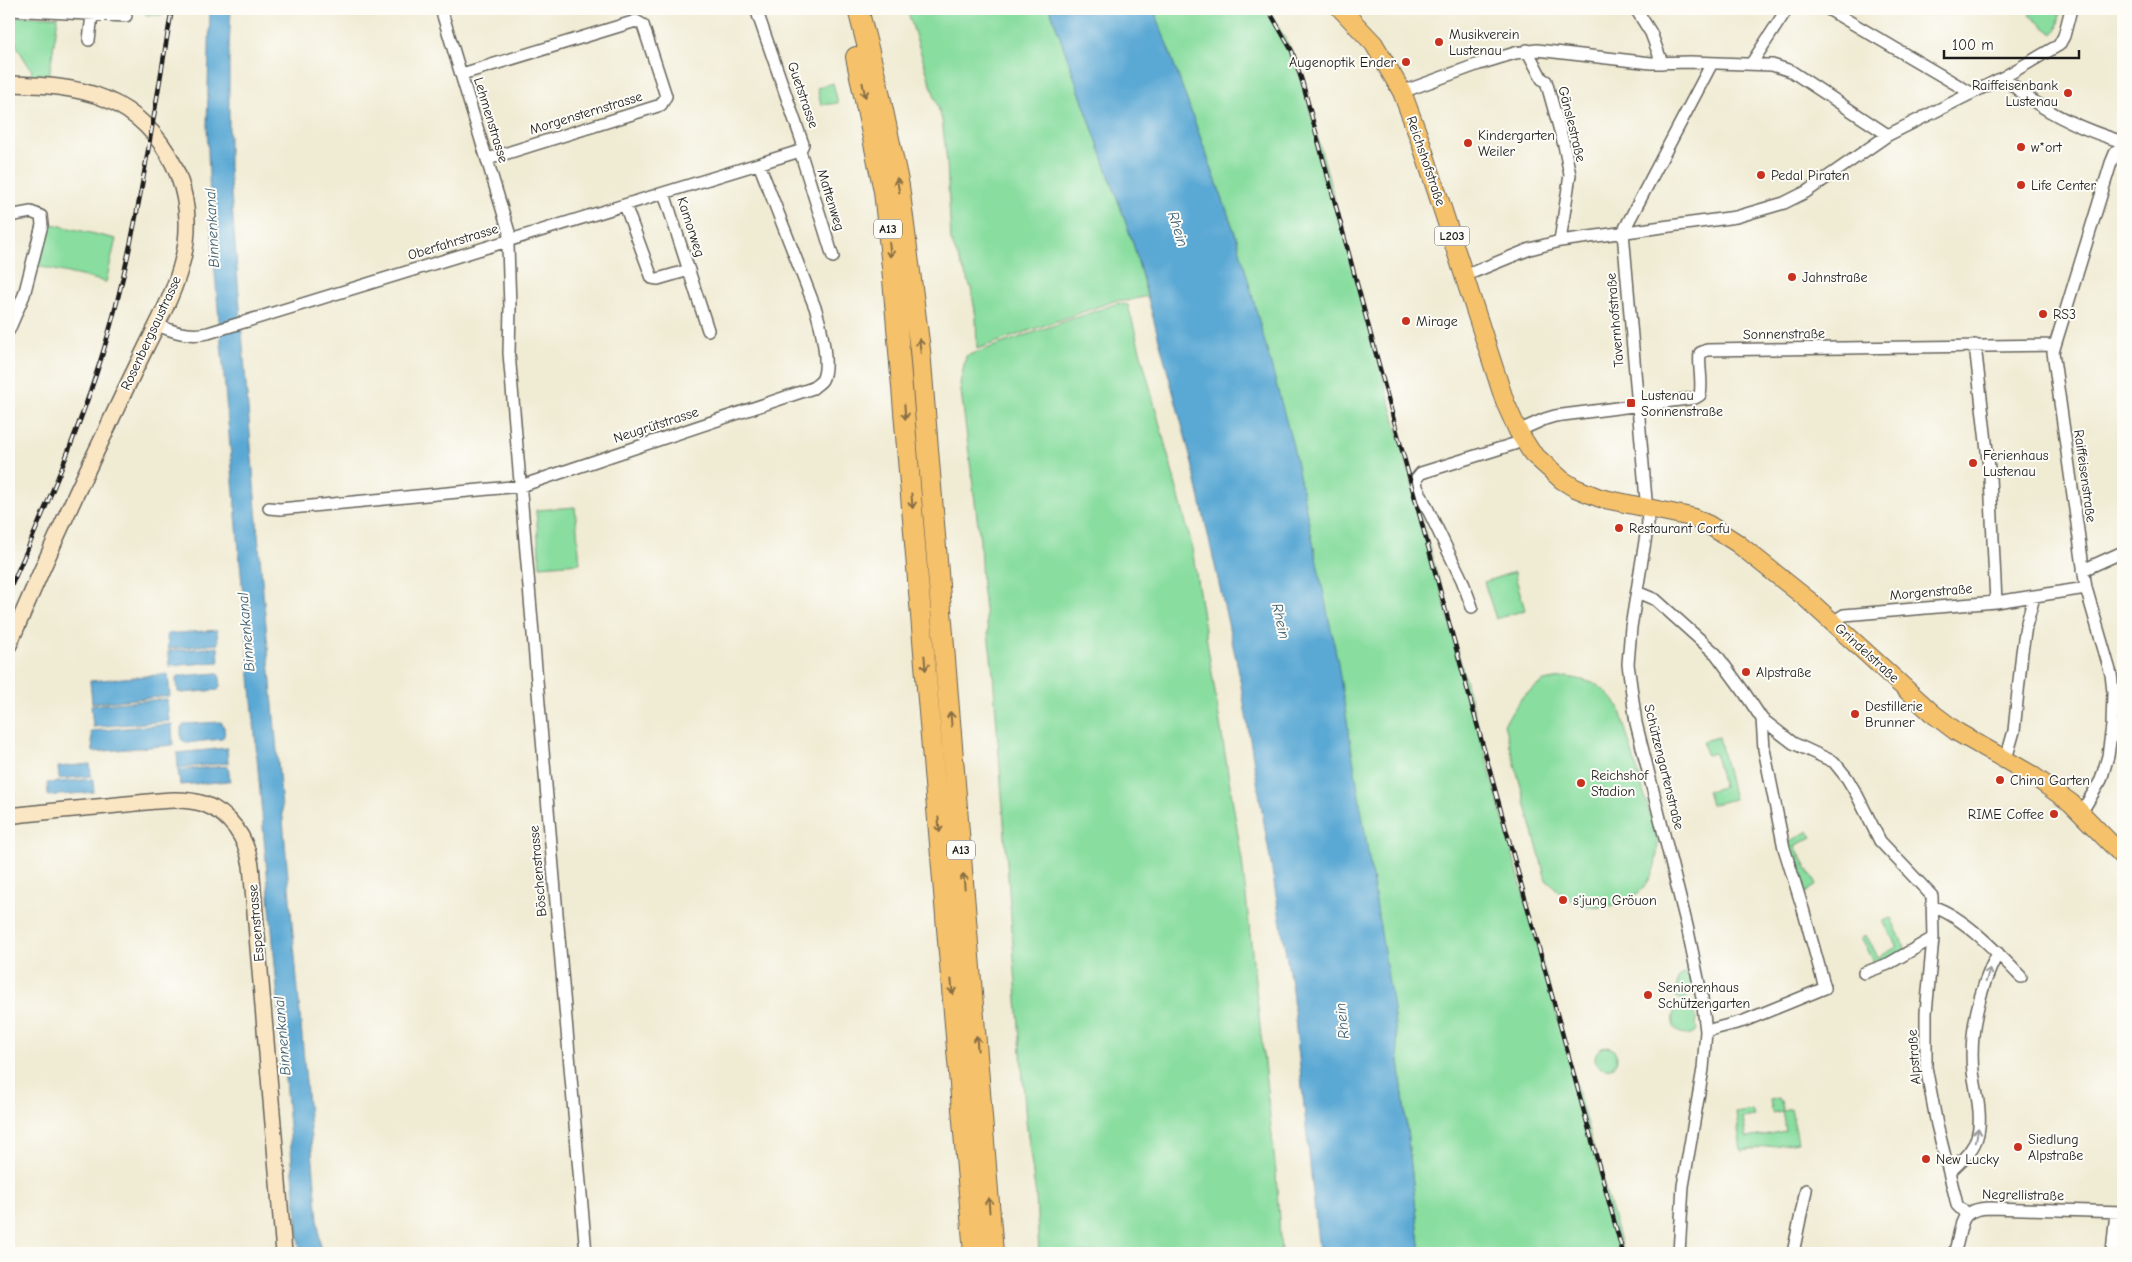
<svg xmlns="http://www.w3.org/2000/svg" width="2132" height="1262" viewBox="0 0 2132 1262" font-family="'Comic Neue',sans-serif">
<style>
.green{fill:#88dd9f;stroke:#527c5e}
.water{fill:#5aa8d4;stroke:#3b6278}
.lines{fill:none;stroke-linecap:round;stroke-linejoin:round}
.street-casing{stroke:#66645c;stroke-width:14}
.secondary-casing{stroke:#66645c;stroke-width:18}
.primary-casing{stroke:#66645c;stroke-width:20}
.highway-casing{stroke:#66645c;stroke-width:22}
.street{stroke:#fff;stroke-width:11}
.secondary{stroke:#fbe6c4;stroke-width:15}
.primary{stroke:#f5c16b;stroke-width:18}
.highway{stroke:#f5c16b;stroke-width:20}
.rail-casing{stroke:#1c1c1c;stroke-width:4.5}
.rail{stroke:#fdfcf7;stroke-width:2.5;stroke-dasharray:8;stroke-linecap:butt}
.oneway{stroke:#886e44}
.oneway2{stroke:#999}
.poi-dot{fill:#c8321e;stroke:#fdfcf7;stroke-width:2}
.labels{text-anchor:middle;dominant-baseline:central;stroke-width:4;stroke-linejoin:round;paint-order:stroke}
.shield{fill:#fdfcf7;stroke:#605f5e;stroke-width:1}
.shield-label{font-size:12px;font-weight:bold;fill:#1c1c1c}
.poi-label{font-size:14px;fill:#1c1c1c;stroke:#fdfcf7;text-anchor:start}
.street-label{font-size:14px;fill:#1c1c1c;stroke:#fdfcf7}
.water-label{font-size:15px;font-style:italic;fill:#385b6f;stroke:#fdfcf7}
</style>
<rect width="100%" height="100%" fill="#fdfcf7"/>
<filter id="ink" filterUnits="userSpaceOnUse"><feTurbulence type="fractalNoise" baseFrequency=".02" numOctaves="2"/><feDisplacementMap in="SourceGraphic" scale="10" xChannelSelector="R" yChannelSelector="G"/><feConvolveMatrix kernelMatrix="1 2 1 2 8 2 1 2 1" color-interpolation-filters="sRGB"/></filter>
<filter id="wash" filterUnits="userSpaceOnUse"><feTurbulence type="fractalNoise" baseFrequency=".0096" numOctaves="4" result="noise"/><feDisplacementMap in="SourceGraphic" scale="20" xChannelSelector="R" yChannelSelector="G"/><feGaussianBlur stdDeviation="1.12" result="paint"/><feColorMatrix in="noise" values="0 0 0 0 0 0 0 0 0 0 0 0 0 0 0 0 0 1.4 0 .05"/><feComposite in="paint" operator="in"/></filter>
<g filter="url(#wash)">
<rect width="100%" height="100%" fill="#f0ebd3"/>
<path class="green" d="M93,9h70l-1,6h-16v-3z
M907,9h143l83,234 14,53 -20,5 -10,-1 -140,49 -1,-32 -5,-29 -20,-47 -4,-79 -5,-42z
M1154,9h114l24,42 10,30c108,390 211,782 321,1172h-202l-22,-192 -27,-184 -135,-638z
M2033,9h21l6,5 -3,15 -4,5 -24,-19z
M21,16l37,1 -9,60 -19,-1 2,-5c-10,-17 -25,-33 -15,-53z
M833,83l5,20 -17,2 -4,-17z
M48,223l68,16 -10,43 -68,-16z
M1118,303l10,2 63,237 51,318 34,313 5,80h-242l-3,-56 -10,-76 -33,-448 -11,-88 -2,-44 -20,-158 6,-27z
M575,507l5,56 -40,3 -4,-56z
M1514,572l11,38 -29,9 -12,-37z
M1567,677c29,5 34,7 52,30l39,135c-1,14 -2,26 -9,38 -12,22 -44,32 -68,25 -14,-5 -24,-16 -35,-25l-42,-156 19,-28 21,-15z
M1719,737l15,62 -23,6 -4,-14 16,-4 -8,-34 -9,2 -3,-14z
M1809,831l3,6 -17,9 22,39 -15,10 -15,-52z
M1891,918l15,32 -31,14 -14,-27 5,-2 12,22 19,-10 -14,-26z
M1685,973c8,6 7,16 3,24l-6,3 -7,-3 3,-20z
M1683,1006l8,2 5,11 1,12 -9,4c-15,-2 -19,-14 -12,-27z
M1595 1058a11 11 0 1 1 22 0a11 11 0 1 1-22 0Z
M1778,1098l3,3 2,10 8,-2 7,33 -57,9 -5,-38 16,-3 2,6 -11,2 4,20 39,-7 -4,-20 -10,2 -2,-13z"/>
<path class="water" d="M210,9h21l-2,39v120l29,366 63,719h-21l-89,-1026 -4,-101z
M1050,9h104l83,230 56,207 44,212 56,350 28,245h-102l-27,-263 -54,-322 -48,-213 -57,-212z
M217,630l1,14 -50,5 -1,-15z
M218,647l1,15 -50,4 -1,-15z
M217,673c4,3 5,13 1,17l-36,3 -4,-1 -2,-12 2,-4z
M168,674l2,22 -78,7 -2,-22z
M167,699l2,22 -76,6 -2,-22z
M221,722c4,4 5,13 1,17l-36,4 -5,-4v-12l4,-3z
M172,724l1,21 -80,7 -2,-21z
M227,748l1,15 -50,5 -1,-15z
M90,764l1,12 -32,3 -1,-12z
M228,766l2,15 -50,4 -2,-15z
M93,779l1,13 -46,4 -1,-13z"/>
</g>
<g filter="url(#ink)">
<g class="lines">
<g class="street-casing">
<path id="street" d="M441,9l68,223 -1,14 2,61 -1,46 77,900
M1636,9l15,24 11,30
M1828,9l143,84
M9,10l117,6
M89,40l3,-25
M1527,50l15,29 4,2 18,64 6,30 -10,66
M1751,64l36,-55
M462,74l174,-53 7,4 23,71 -5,9 -173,54
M2004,77c33,33 76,52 119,65
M1402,92l77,-28 36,-11 22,-3 114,13 39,-1 82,3 19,6 97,64
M800,151l33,106
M664,193l44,137
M625,205l27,73 6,1 31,-9
M9,216l22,-4 10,4 1,9 -18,70 -15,35
M1623,232l25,291 -17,104 -3,37 8,59 51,203 15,72 4,33 -3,38 -20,117 -4,67
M1623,232l89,-169
M1464,276l66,-27 30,-8 176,-24 48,-14 22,-11 82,-57 116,-58 55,-32 5,-9 7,-27
M157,325c17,7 31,12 51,8l592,-182 3,-7 -47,-135
M1975,345l15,132 6,125
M1518,431l27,-12 10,-3 140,-18 5,-3c3,-14 -2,-28 0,-42l7,-3 348,-5
M269,508l11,1 241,-23 292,-98c2,-2 7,-5 9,-8 8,-14 -1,-54 -6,-70l-57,-146
M2083,570l40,-18
M1637,592l19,8 60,54 28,38 18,27 31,24 41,19 13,16 10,17 23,46 52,55 1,42 -7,75v54l11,58 18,71 2,9 9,9
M1472,607l-10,-27 -45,-93 -1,-8 5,-6 93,-29 8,-5
M1833,622l11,-7 152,-13 90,-14
M2006,759l8,-28 8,-79 4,-26 8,-29
M2081,813l20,-33 7,-24 4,-30 1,-34 -2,-18 -25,-86 -33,-236 58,-189 5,-12 7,-5
M1934,907c30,10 64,46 87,70
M1864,973l24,-9 45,-26
M1706,1031l38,-10 81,-33 -22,-79 -19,-61 -20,-99 -2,-30
M1949,1173c10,-11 24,-21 28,-36 6,-19 -1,-45 -4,-65 -4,-39 6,-84 25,-119
M1793,1253l13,-63
M1954,1253c10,-26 1,-44 36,-45l133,4
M2112,1253l4,-41"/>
</g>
<g class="secondary-casing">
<path id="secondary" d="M9,84c32,1 66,2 97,15 61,26 93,95 77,159 -7,31 -22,59 -36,87 -14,29 -28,57 -41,86 -34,70 -66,142 -97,214
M9,816c39,-5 79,-8 118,-12 25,-2 53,-8 77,0 27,10 42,34 47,61l33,388"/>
</g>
<g class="primary-casing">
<path id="primary" d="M1341,9l33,35 28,48 19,51 84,259 13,29 14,22 30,27 13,8 25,10 91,19 18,8 28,18 70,56 125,114 25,19 75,43 39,28 52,53"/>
</g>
<g class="highway-casing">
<path id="highway" d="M858,9l20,78 21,99 21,164 73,903
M856,57l28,134 8,76 82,986"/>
</g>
<use href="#street" class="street"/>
<use href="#secondary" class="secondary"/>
<use href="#primary" class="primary"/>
<use href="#highway" class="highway"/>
<g class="rail-casing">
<path id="rail" d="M1268,9l24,42 10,30 133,491 188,681
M9,591c35,-79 70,-159 95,-242 33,-110 48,-227 68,-340"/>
</g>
<use href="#rail" class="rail"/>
</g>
<defs><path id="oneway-shaft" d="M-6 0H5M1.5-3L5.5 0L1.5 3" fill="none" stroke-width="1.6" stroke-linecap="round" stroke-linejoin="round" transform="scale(1.25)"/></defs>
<g class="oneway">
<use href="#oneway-shaft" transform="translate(864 90) rotate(78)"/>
<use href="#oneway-shaft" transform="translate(898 185) rotate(-100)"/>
<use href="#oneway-shaft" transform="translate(890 250) rotate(84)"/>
<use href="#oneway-shaft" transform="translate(920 346) rotate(-96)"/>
<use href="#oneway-shaft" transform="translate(905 412) rotate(85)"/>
<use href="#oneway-shaft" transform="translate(912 501) rotate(85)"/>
<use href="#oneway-shaft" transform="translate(925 663) rotate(85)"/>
<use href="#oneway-shaft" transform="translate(951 719) rotate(-95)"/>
<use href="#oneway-shaft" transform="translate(939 825) rotate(85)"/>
<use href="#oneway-shaft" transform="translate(964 881) rotate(-95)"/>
<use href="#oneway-shaft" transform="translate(952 987) rotate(85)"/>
<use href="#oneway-shaft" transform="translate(977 1043) rotate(-95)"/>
<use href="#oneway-shaft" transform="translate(989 1205) rotate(-94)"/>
</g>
<g class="oneway2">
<use href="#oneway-shaft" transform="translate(1988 975) rotate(-72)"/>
<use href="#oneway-shaft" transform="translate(1977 1135) rotate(-80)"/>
</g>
</g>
<g class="poi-dot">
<circle cx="1439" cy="42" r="5"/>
<circle cx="1406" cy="62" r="5"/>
<circle cx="2068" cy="93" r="5"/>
<circle cx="1468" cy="143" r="5"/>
<circle cx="2021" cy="147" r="5"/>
<circle cx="1761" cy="175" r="5"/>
<circle cx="2021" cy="185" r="5"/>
<circle cx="1792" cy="277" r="5"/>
<circle cx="2043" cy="314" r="5"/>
<circle cx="1406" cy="321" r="5"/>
<rect x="1626" y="398" width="10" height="10" rx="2.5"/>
<circle cx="1973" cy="463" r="5"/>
<circle cx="1619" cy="528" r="5"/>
<circle cx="1746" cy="672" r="5"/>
<circle cx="1855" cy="714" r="5"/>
<circle cx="2000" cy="780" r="5"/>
<circle cx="1581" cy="783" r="5"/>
<circle cx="2054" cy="814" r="5"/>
<circle cx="1563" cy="900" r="5"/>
<circle cx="1648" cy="995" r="5"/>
<circle cx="2018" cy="1147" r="5"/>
<circle cx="1926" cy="1159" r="5"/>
</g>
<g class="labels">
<g class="shield">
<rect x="874" y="219.5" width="28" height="19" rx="4"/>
<rect x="1434.5" y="226.5" width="35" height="19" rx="4"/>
<rect x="947" y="840.5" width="28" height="19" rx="4"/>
</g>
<g class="shield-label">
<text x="888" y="229">A13</text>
<text x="1452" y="236">L203</text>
<text x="961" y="850">A13</text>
</g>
<g class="poi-label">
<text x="1449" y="34">Musikverein<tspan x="1449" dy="16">Lustenau</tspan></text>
<text x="1396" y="62" text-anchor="end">Augenoptik Ender</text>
<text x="2058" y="85" text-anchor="end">Raiffeisenbank<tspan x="2058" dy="16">Lustenau</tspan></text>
<text x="1478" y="135">Kindergarten<tspan x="1478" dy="16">Weiler</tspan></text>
<text x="2031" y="147">w*ort</text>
<text x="1771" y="175">Pedal Piraten</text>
<text x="2031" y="185">Life Center</text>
<text x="1802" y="277">Jahnstraße</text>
<text x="2053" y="314">RS3</text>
<text x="1416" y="321">Mirage</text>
<text x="1641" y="395">Lustenau<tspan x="1641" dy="16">Sonnenstraße</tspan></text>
<text x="1983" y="455">Ferienhaus<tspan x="1983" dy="16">Lustenau</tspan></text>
<text x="1629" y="528">Restaurant Corfu</text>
<text x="1756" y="672">Alpstraße</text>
<text x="1865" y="706">Destillerie<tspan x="1865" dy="16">Brunner</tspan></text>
<text x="1591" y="775">Reichshof<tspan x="1591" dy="16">Stadion</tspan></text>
<text x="2010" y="780">China Garten</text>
<text x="2044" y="814" text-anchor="end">RIME Coffee</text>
<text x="1573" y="900">s'jung Gröuon</text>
<text x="1658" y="987">Seniorenhaus<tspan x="1658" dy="16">Schützengarten</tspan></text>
<text x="2028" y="1139">Siedlung<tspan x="2028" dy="16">Alpstraße</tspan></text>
<text x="1936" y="1159">New Lucky</text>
</g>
<g class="street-label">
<text transform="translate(803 95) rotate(71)">Guetstrasse</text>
<text transform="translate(586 113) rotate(-17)">Morgensternstrasse</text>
<text transform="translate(491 120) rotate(73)">Lehmenstrasse</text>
<text transform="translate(1572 124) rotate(76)">Gänslestraße</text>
<text transform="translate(1426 161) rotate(71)">Reichshofstraße</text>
<text transform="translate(831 200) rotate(73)">Mattenweg</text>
<text transform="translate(691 227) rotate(72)">Kamorweg</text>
<text transform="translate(453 242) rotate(-17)">Oberfahrstrasse</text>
<text transform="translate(1615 320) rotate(-95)">Tavernhofstraße</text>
<text transform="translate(151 333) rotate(-65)">Rosenbergsaustrasse</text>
<text transform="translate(1784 334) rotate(-1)">Sonnenstraße</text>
<text transform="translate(656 425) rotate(-18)">Neugrütstrasse</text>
<text transform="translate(2085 476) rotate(82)">Raiffeisenstraße</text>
<text transform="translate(1931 592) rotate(-5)">Morgenstraße</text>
<text transform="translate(1867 653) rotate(42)">Grindelstraße</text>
<text transform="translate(1664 767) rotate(76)">Schützengartenstraße</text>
<text transform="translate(538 871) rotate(-95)">Böschenstrasse</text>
<text transform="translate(256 923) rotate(-95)">Espenstrasse</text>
<text transform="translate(1914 1057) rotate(-94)">Alpstraße</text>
<text transform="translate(2023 1195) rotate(1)">Negrellistraße</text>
</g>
<g class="water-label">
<text transform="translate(212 228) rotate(-93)">Binnenkanal</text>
<text transform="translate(1178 229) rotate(72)">Rhein</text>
<text transform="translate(1281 621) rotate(77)">Rhein</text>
<text transform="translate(246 632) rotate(-95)">Binnenkanal</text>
<text transform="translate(1342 1021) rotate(-96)">Rhein</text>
<text transform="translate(282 1036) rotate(-95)">Binnenkanal</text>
</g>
</g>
<rect width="2132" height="1262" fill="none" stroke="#fdfcf7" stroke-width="30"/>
<path d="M1944 50v8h135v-8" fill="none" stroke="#1c1c1c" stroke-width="2.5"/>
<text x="1952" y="50" font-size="15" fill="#1c1c1c" stroke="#fdfcf7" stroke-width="4" paint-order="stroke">100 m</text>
</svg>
